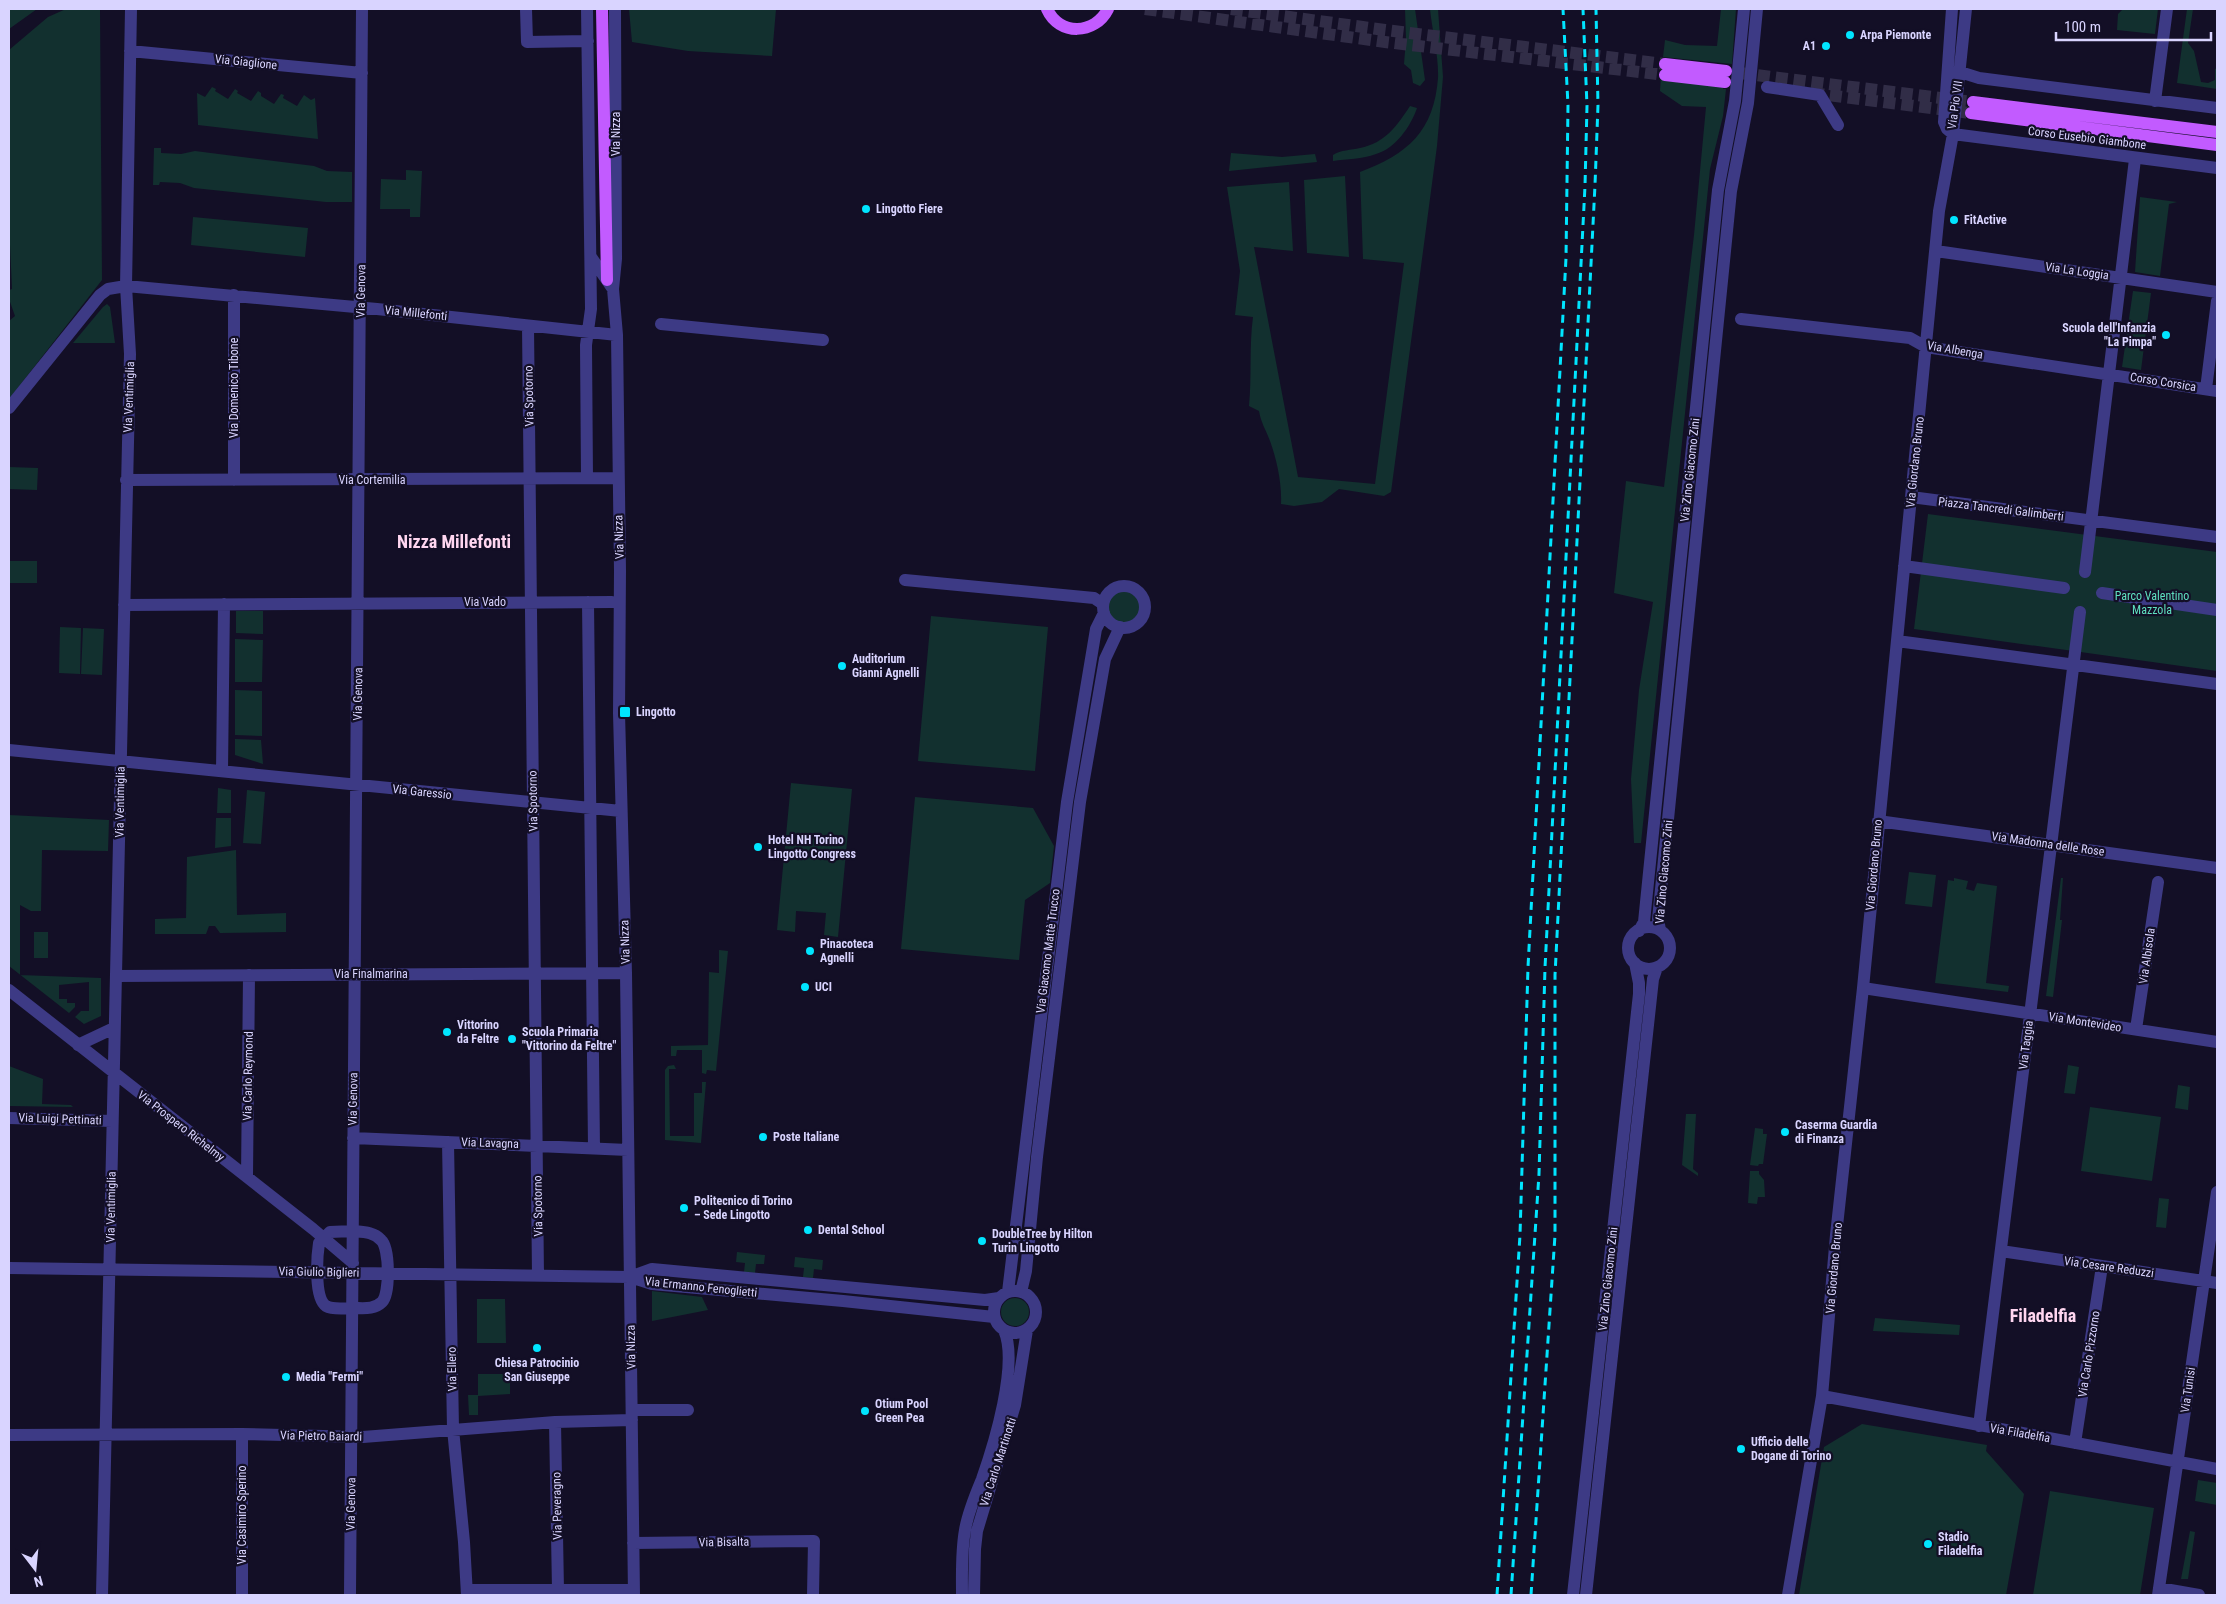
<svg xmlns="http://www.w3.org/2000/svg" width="2226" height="1604" viewBox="0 0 2226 1604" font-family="'Roboto Condensed',sans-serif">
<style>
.green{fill:#12302f}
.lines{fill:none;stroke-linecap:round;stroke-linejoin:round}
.major-tunnel{stroke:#312d47;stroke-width:12;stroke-dasharray:12 6;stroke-linecap:butt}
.minor{stroke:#3d3a85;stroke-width:12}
.major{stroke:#c25bff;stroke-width:12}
.rail{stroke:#00e5ff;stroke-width:3;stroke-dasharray:8 6;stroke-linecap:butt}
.poi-dot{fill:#00e5ff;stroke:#130f26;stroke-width:2}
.labels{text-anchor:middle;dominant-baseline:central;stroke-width:4.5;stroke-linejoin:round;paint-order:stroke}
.poi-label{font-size:12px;font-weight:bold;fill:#d9d4ff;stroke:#130f26;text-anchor:start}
.street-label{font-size:12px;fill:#d9d4ff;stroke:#130f26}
.park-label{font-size:12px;fill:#5fe0c0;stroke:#130f26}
.district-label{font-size:18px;font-weight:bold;fill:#ffd6f0;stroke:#130f26}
</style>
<rect width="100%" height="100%" fill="#130f26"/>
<path class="green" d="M9,9h28l-28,20z
M66,9h34l2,271 -93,119v-78l6,-5 -6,-17v-9l3,-1 -3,-66v-173l39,-33z
M629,9h147l-4,47 -84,-5 -56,-9z
M1405,9h10l10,71 -5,6 -7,-3 -2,-13 -7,-6 2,-25z
M1430,9h8l5,68 -6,69 -46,346 -7,4 -45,-7 -17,13 -28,4 -13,-2c1,-20 -4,-44 -11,-63 -4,-11 -9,-18 -11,-30l-10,-5c3,-30 0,-60 4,-89l-18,-2 5,-44 -13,-84 62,-5 4,69 -39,-4 44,230 77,7 29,-221 -41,-4 -3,-87c48,-18 74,-41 78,-94 1,-21 -6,-48 -8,-69z
M1721,9h15l-4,55 -69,-7 2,-17 20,5 32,1z
M2123,9h35l-3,25 -38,-4 1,-16z
M2187,9h6l-5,34 6,8 7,31 7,1 7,-3v-11l2,-1v21l-40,-6z
M1661,76l63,7 -1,6h3l-3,27 -13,53 -69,674h-7l-3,-64 8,-89 14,-88 -39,-9 12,-112 38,6 30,-252 12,-128 -24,-1 -22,-15z
M212,87l4,2 -1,2 13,8 7,-10 3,2 -1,2 14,8 7,-10 3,2v3l13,8 7,-10 3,1 -1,3 14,8 7,-11 7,5 4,-2 3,41 -120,-14 -1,-32 8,4z
M1410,106l7,2c-6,18 -22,41 -41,46 -14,5 -29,5 -43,7v-6c8,-5 18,-5 27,-7 25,-5 37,-22 50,-42z
M154,148h7v5l20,1 14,-3 119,15 13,5 25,1v30h-26l-132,-14 -14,-5 -20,-1 -1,3h-6z
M1231,153l51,4 33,-3 2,8 -88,9z
M406,170l16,1 -2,46h-10v-8h-30l1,-30 25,1z
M1345,176l4,81 -42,-4 -3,-73z
M2140,197l37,5 -8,2 -9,72 -25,-4z
M193,217l115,11 -3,29 -114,-12z
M2133,291l18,2 -10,77 -19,-3z
M107,304l3,3 5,36h-42l30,-36z
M9,467l29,1 -1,22 -28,-1z
M1928,514l289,38v119l-303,-42z
M9,561h28v22h-28z
M1108 607a16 16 0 1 1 32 0a16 16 0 1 1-32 0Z
M236,611h27v23l-27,-1z
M931,616l117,11 -13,144 -117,-10z
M60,627l21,1 -1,46 -21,-1z
M83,628l21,1 -2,46 -21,-1z
M235,639l28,1 -1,42h-27z
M235,690l27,1v45l-27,-1z
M235,739l26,1 2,24 -28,-9z
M791,783l61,6 -14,148 -14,-2 2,-22 -30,-2 -1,21 -18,-2z
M218,788l13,2v23h-14z
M247,790l18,2 -4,52 -18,-1z
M915,797l118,11 21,38 -4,37 -25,17 -6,60 -118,-11z
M9,815l100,5 -1,31 -66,-1 -1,61h-10l-11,-6v70l81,3v38l-17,8 -9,-7 6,-6h8v-29l-30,3v14h8v4h8v4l-6,6 -60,-47z
M216,818h15v28l-16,2z
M236,850l1,65 49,-2v19l-66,1 -5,-7h-6l-3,8h-51v-15l31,-1 1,-61z
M1909,872l27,3 -4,32 -27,-3z
M1954,878l14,3 -2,8 8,2 3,-8 20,3 -11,97 23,3 -1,6 -73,-9 13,-103 6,1z
M2061,878h2l-3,42h2l-9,77 -7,-1z
M34,932h14v26h-14z
M719,950l9,1 -12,120 -9,-1 -1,4 -4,-1v-23h-25l-1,6h-5v-10l37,-1 1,-73 10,1z
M674,1065l2,4h-7l1,67h24v-43h8v-11h4l-5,61 -36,-3v-70l3,-4z
M2068,1065l11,2 -4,27 -11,-1z
M9,1066l34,13 -1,25 29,1 2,2 -64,-1z
M2178,1085l12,2 -2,23 -13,-2z
M2090,1107l71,10 -9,64 -71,-10z
M1686,1114h10l-3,55 5,4v3l-16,-11z
M1755,1128l8,1v5h4l-4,30h-4l-1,2 -8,-1z
M1750,1171h9v3l5,6 1,17h-7l-1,7 -9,-1z
M2159,1198l10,1 -3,29 -10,-1z
M737,1252l28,3 -1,9h-8l-1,9 -11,-1 1,-9 -9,-1z
M795,1257l28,3 -1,10 -8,-1 -1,9 -10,-1 1,-9 -10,-1z
M652,1291l50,6 6,13 -56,11z
M1001 1312a14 14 0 1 1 28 0a14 14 0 1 1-28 0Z
M477,1299h28l1,44h-29z
M1875,1318l85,7 -1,10 -86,-4z
M478,1374h32v20l-32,2v19h-9l-1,-20h10z
M1862,1424l125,21 -1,6 38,43 -18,101h-207l25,-148z
M2198,1480l19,3v22l-22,-4z
M2050,1491l104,17 -14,87h-107z
M2190,1531l5,1 -7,47h-7z"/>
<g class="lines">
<path class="major-tunnel" d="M1145,9l240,33 280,33
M1231,9l154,21 280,34
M1740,73l233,29
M1812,93l159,20"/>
<path class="minor" d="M526,9l1,33 61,-1
M1952,9l-8,113 3,7 6,5
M130,51l232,22
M1960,72l19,6 238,30
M1767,87l53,8 18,30
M2155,101l12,-92
M1953,134l264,34
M1936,251l281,41
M591,257l22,32 4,46 3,236 -1,142 7,260 8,622
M613,289l3,-30 -1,-250
M1741,319l169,19 16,9 291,44
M661,324l162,16
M528,326l10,950
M2206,389l11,-88
M9,408l91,-113 8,-6 18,-3 251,23 240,26
M587,478l-1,-133 5,-36 -4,-300
M126,480l491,-2
M234,480v-185
M1911,497l306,40
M1904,566l160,22
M2085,572l50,-413
M905,580l189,18 9,6
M1103 607a21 21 0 1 1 42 0a21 21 0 1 1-42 0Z
M2102,593l115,17
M588,602l6,546
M124,605l488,-3
M1897,641l320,43
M9,750l612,61
M222,771l2,-167
M1878,821l339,47
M1628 948a21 21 0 1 1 42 0a21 21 0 1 1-42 0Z
M1660,930l-2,-11 70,-698 3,-30 17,-88 9,-94
M1639,931l5,-9 74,-732 17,-89 9,-92
M116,976l510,-3
M1863,988l354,54
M9,990l304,239 40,34
M2136,1029l22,-147
M78,1045l36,-17
M9,1118l103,3
M353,1138l275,12
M448,1142l5,287 11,113 3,53
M247,1177l2,-202
M353,1231c10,1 21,1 28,9 9,8 9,54 1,62 -8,8 -19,6 -29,6 -8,0 -20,2 -27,-2 -12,-8 -9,-50 -7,-63l11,-11z
M2001,1251l216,32
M9,1268l621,9 22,7 191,17 151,16
M630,1277l22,-8 333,31 14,-2
M994 1312a21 21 0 1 1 42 0a21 21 0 1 1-42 0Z
M1008,1292l59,-490 29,-173 8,-16
M1021,1292l5,-21 11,-114 43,-355 25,-143 15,-32
M1822,1396l395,73
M632,1410h56
M555,1422l3,168
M1979,1426l101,-814
M9,1435l233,-1 121,3 192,-15 77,-2
M2075,1443l27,-177
M633,1543l181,-2 -1,54
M2159,1588l40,7
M467,1590h167
M102,1595l28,-1241 -4,-68 5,-277
M242,1595v-161
M350,1595l12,-1586
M962,1595c0,-21 -1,-43 3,-65 3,-18 10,-34 17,-51 12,-34 37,-115 22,-149
M974,1595l1,-46 2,-18 38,-126 12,-75
M1573,1595l66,-601v-11l-4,-20
M1586,1595l67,-616 4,-12
M1788,1595l34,-199 14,-161 27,-247 76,-777 14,-77 13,-125
M2158,1595l59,-403"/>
<path class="major" d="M602,9l5,271
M1047,9c12,27 48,26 61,0
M1665,64l61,7
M1665,75l60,7
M1973,102l244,30
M1971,113l246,32"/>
<path class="rail" d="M1497,1595l23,-360 8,-268 38,-709 2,-153 -5,-96
M1511,1595l28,-421 6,-206 40,-782 2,-80 -4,-97
M1531,1595l24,-360v-260l40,-790 3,-80 -2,-96"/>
</g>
<g class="poi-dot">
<circle cx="1850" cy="35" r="5"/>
<circle cx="1826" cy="46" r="5"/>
<circle cx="866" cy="209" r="5"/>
<circle cx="1954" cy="220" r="5"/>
<circle cx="2166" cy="335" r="5"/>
<circle cx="842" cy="666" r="5"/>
<rect x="619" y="706" width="12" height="12" rx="2.5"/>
<circle cx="758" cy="847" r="5"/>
<circle cx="810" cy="951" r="5"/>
<circle cx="805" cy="987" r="5"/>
<circle cx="447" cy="1032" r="5"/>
<circle cx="512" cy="1039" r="5"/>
<circle cx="1785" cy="1132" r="5"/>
<circle cx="763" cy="1137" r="5"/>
<circle cx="684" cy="1208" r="5"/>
<circle cx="808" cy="1230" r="5"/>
<circle cx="982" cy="1241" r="5"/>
<circle cx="537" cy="1348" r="5"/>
<circle cx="286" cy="1377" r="5"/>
<circle cx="865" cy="1411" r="5"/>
<circle cx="1741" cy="1449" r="5"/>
<circle cx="1928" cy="1544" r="5"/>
</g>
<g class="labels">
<g class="poi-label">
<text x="1860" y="35">Arpa Piemonte</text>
<text x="1816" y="46" text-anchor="end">A1</text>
<text x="876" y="209">Lingotto Fiere</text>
<text x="1964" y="220">FitActive</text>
<text x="2156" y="328" text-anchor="end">Scuola dell'Infanzia<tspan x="2156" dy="14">"La Pimpa"</tspan></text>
<text x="852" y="659">Auditorium<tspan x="852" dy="14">Gianni Agnelli</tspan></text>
<text x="636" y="712">Lingotto</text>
<text x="768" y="840">Hotel NH Torino<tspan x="768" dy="14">Lingotto Congress</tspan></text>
<text x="820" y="944">Pinacoteca<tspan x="820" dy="14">Agnelli</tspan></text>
<text x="815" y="987">UCI</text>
<text x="457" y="1025">Vittorino<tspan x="457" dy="14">da Feltre</tspan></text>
<text x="522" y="1032">Scuola Primaria<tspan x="522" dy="14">"Vittorino da Feltre"</tspan></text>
<text x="1795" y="1125">Caserma Guardia<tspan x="1795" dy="14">di Finanza</tspan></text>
<text x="773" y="1137">Poste Italiane</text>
<text x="694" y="1201">Politecnico di Torino<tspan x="694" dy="14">– Sede Lingotto</tspan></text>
<text x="818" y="1230">Dental School</text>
<text x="992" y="1234">DoubleTree by Hilton<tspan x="992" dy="14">Turin Lingotto</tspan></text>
<text x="537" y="1363" text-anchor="middle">Chiesa Patrocinio<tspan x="537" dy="14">San Giuseppe</tspan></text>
<text x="296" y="1377">Media "Fermi"</text>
<text x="875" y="1404">Otium Pool<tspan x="875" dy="14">Green Pea</tspan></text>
<text x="1751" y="1442">Ufficio delle<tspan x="1751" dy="14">Dogane di Torino</tspan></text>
<text x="1938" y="1537">Stadio<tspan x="1938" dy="14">Filadelfia</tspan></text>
</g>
<g class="street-label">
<text transform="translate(246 62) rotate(6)">Via Giaglione</text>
<text transform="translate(1955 105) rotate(-82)">Via Pio VII</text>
<text transform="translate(616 134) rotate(-90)">Via Nizza</text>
<text transform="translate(2087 138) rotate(7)">Corso Eusebio Giambone</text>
<text transform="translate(2077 271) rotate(8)">Via La Loggia</text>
<text transform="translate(361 291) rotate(-89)">Via Genova</text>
<text transform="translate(416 313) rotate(6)">Via Millefonti</text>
<text transform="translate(1955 350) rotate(10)">Via Albenga</text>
<text transform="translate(2163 382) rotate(9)">Corso Corsica</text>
<text transform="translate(234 388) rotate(-90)">Via Domenico Tibone</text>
<text transform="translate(529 396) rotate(-91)">Via Spotorno</text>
<text transform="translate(129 397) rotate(-88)">Via Ventimiglia</text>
<text transform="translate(1915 462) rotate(-84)">Via Giordano Bruno</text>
<text transform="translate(1690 470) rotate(-84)">Via Zino Giacomo Zini</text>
<text x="372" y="480">Via Cortemilia</text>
<text transform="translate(2001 509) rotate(7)">Piazza Tancredi Galimberti</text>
<text transform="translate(619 537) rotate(-92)">Via Nizza</text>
<text x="485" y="602">Via Vado</text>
<text transform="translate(358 694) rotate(-89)">Via Genova</text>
<text transform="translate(422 792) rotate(6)">Via Garessio</text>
<text transform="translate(533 801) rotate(-91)">Via Spotorno</text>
<text transform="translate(120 802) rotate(-89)">Via Ventimiglia</text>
<text transform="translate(2048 844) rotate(8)">Via Madonna delle Rose</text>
<text transform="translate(1874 865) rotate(-85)">Via Giordano Bruno</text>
<text transform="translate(1664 872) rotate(-85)">Via Zino Giacomo Zini</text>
<text transform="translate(625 942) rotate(-92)">Via Nizza</text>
<text transform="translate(1048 951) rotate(-83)">Via Giacomo Mattè Trucco</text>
<text transform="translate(2147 956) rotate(-82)">Via Albisola</text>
<text x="371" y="974">Via Finalmarina</text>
<text transform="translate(2085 1022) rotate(9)">Via Montevideo</text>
<text transform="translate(2026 1045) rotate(-83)">Via Taggia</text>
<text transform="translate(248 1076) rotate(-89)">Via Carlo Reymond</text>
<text transform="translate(353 1099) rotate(-89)">Via Genova</text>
<text transform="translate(60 1119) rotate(2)">Via Luigi Pettinati</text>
<text transform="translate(181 1126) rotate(38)">Via Prospero Richelmy</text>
<text transform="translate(490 1143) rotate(2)">Via Lavagna</text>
<text transform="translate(538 1206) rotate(-91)">Via Spotorno</text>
<text transform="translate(111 1207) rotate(-89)">Via Ventimiglia</text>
<text transform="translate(2109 1267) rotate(8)">Via Cesare Reduzzi</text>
<text transform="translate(1834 1268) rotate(-85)">Via Giordano Bruno</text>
<text transform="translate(319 1272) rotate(1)">Via Giulio Biglieri</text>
<text transform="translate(1608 1279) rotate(-84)">Via Zino Giacomo Zini</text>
<text transform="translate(701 1287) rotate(6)">Via Ermanno Fenoglietti</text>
<text transform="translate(631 1347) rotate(-91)">Via Nizza</text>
<text transform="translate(2089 1354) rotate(-81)">Via Carlo Pizzorno</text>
<text transform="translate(452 1369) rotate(-91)">Via Ellero</text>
<text transform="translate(2188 1390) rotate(-82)">Via Tunisi</text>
<text transform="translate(2020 1433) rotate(10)">Via Filadelfia</text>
<text transform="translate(321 1436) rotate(1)">Via Pietro Baiardi</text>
<text transform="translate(998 1462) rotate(-72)">Via Carlo Martinotti</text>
<text transform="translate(351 1504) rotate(-89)">Via Genova</text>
<text transform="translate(557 1506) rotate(-91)">Via Peveragno</text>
<text transform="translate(242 1515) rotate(-90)">Via Casimiro Sperino</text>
<text transform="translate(724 1542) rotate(-1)">Via Bisalta</text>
</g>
<g class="park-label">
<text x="2152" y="596">Parco Valentino<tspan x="2152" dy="14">Mazzola</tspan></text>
</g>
<g class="district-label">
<text x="454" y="541">Nizza Millefonti</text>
<text x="2043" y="1315">Filadelfia</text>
</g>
</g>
<rect width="2226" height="1604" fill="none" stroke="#d9d4ff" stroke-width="20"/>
<g transform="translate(35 1569) rotate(164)" stroke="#130f26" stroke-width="4" paint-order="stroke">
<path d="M0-4L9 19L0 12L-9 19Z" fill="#d9d4ff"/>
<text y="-8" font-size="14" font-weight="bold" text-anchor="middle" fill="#d9d4ff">N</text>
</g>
<path d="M2056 32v8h155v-8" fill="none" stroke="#d9d4ff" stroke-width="2.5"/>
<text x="2064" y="32" font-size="15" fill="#d9d4ff" stroke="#130f26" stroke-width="4" paint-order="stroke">100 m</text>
</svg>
